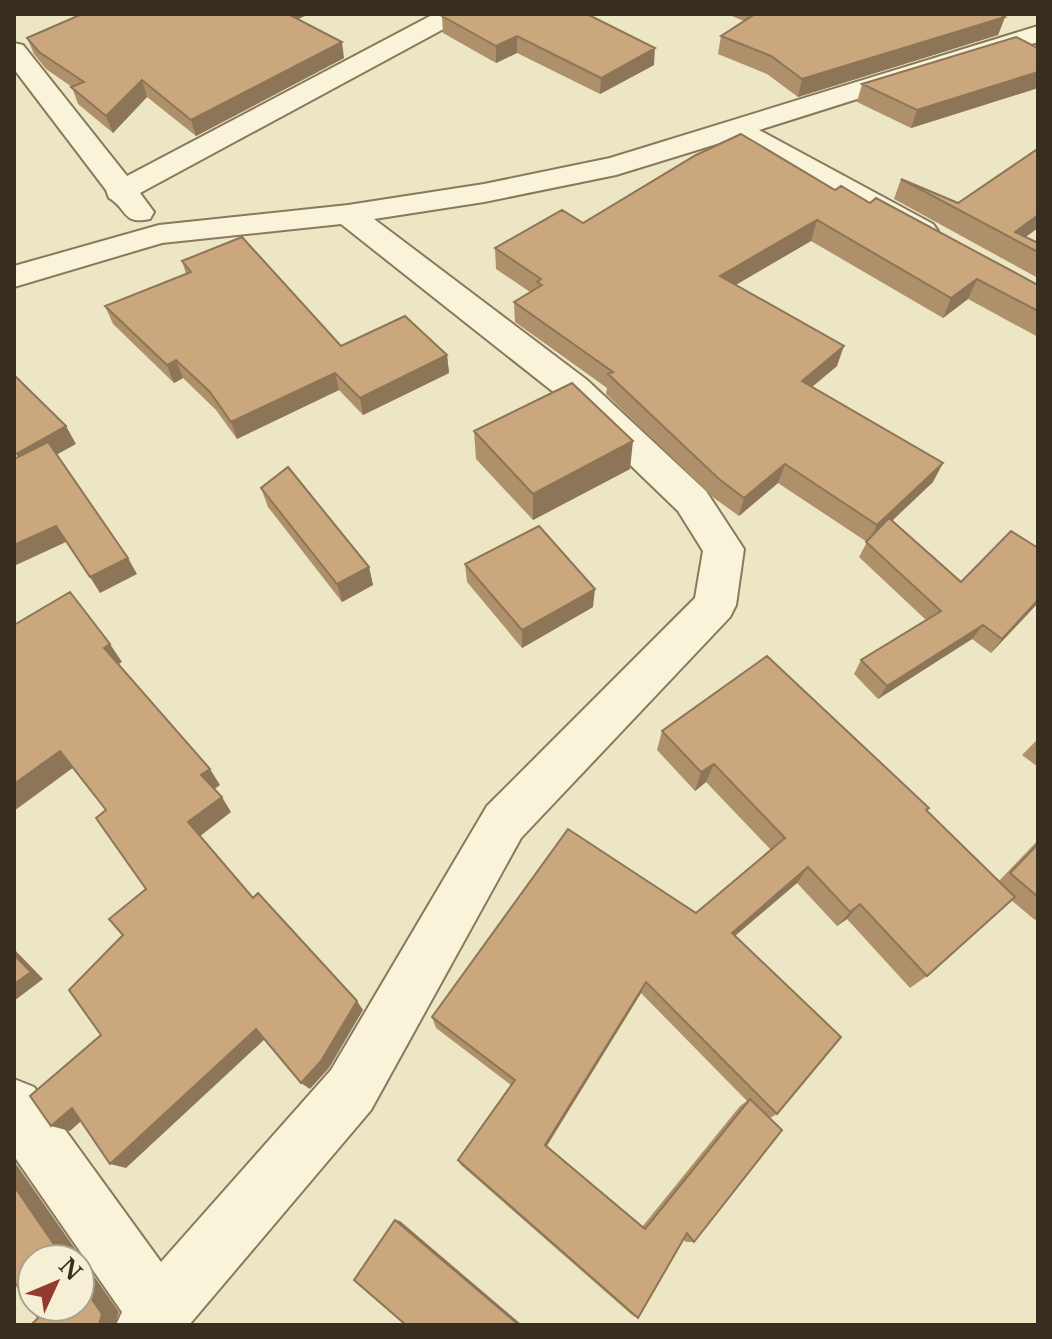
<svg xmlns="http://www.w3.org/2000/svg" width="1052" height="1339" viewBox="0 0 1052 1339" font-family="'Libre Baskerville',serif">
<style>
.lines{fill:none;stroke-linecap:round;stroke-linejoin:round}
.minor-casing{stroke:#88795c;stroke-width:4}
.minor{fill:#f8f3d9;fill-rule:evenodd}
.wall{fill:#ae906b;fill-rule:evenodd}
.shaded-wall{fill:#8d7557}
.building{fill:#caa77c;stroke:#8d7557;stroke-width:2}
</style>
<rect width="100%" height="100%" fill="#ede6c5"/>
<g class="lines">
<g class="minor-casing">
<path id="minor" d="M434,14h31l-3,5 -322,174 14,19 -4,7c-28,6 -22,-10 -41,-21l-3,-8 -92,-121v-26l9,2 104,131z
M1038,26v16l-279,88 174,94 5,7 -5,7 -11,2 -11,-2 -178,-99 -117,36 -132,27 -110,17 213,161 119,111 38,58 -8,56 -6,12 -209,221 -150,272 -182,215h-73l6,-13 -108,-156v-77l20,8 127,175 170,-192 156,-264 208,-208 8,-47 -25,-40 -117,-113 -220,-174 -179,19 -148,44v-21l145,-41 189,-20 136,-21 126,-26z"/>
</g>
<use href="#minor" class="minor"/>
</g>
<path class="wall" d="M309,14l-11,5 46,39 -148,78 -49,-39 -34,36 -35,-29 -6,-17 -26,-18 -12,-15 -7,-16z
M727,14h272l6,3 -7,18 -200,62 -31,-23 -49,-20 3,-18 23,-15z
M442,16l212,49 -54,29 -83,-41 -21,10 -53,-30z
M1038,48v40l-127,40 -54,-26 5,-18z
M901,179l137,64v35l-144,-79z
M835,190l35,13 168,82v52l-70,-38 -25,19 -132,-77 -75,44 101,81 -25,21 121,95 -41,39 69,61 77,-34v55l-47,50 -19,-14 -94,60 -24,-25 7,-14 65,-40 -67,-63 8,-15 -89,-59 -39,33 -25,-18 -108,-104 1,-6 -92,-66 -1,-20 16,-10 -34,-23 -1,-21 88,-25z
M182,261l159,85 106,9 2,18 -86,42 -24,-25 -102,49 -21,-29 -33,-32 -9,5 -61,-59 -8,-18 81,-32z
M474,431l156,38 -97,51 -57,-61z
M261,488l108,79 4,18 -31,17 -74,-95z
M465,564l128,43 -71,41 -55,-66z
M662,731l264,80 73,70 39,-41v78l-3,2 -24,-20 -84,76 -17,12 -63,-69 -10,7 -40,-43 -62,53 42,178 -7,4 -76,124h-8l-3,-3 -45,79 -6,-3 -171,-150 -3,-5 53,-75 -75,-57 -4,-11 264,-104 75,-63 -65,-68 -11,9 -38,-41zM641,993l106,108 -7,5 -98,121 -95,-81z
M1038,739v28l-16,-12z"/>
<path class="shaded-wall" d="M281,14h28l-26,12z
M1005,17l-7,18 -200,62 4,-18z
M517,36v17l-21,10v-17z
M342,42l2,16 -148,78 -5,-16z
M655,48l-1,17 -54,29 1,-16z
M1038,72v16l-127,40 6,-18z
M142,80l5,17 -34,36 -7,-17z
M1038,215v13l-19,14 -4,-10z
M817,220l-6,21 -95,55 4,-20z
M977,279l-9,20 -25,19 8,-20z
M844,346l-7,20 -41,34 6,-19z
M447,355l2,18 -86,42 -3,-17z
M176,360l7,18 -9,5 -7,-18z
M335,373l4,17 -102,49 -6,-17z
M66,426l10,18 -49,27 -11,-17z
M633,441l-3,28 -97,51v-26z
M943,463l-10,19 -65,61 9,-18z
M785,464l-7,19 -39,33 5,-18z
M56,526l10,16 -52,24v-21z
M128,558l9,16 -37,19 -10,-16z
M369,567l4,18 -31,17 -5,-18z
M595,589l-2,18 -71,41v-18z
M1038,600v3l-47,50 11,-14z
M983,625l-11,14 -94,60 9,-13z
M110,644l12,18 -5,3 -13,-17z
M60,751l14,16 -60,44v-27z
M714,764l-8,18 -11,9 6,-19z
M210,769l10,16 -8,6 -11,-16z
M222,797l9,15 -32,25 -11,-15z
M808,867l-11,16 -74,63 9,-13z
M860,904l-13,15 -10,7 13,-14z
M14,949l29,30 -29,22z
M646,982l-5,11 -97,157 1,-5z
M357,1001l6,9 -34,58 -19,21 -9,-6z
M256,1029l10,9 -140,130 -16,-4z
M72,1108l17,6 -19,17 -19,-5z
M14,1161l105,151 -4,13h-16l-19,-43v-23h-16l-50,-73z
M395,1220l5,1 122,104h-3z"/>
<path class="building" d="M82,14h206l54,28 -151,78 -49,-40 -36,36 -35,-29 13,-5 -45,-30 -12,-14z
M447,14h140l68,34 -54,30 -84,-42 -21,10 -54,-30z
M755,14h244l6,3 -203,62 -31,-23 -50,-20z
M1016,37l22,11v24l-121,38 -55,-26z
M741,134l94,56 6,-4 29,17 6,-5 162,87v26l-61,-32 -26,19 -134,-78 -97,56 124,70 -42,35 141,82 -66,62 -92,-61 -41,34 -25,-19 -111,-105 5,-2 -99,-70 28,-17 -5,-3 4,-3 -46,-31 67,-38 21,13 113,-68z
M1036,150l2,1v64l-23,17 23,11v9l-137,-73 57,24z
M242,237l99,109 64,-30 42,39 -87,43 -25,-25 -104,49 -21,-30 -34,-32 -9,5 -62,-59 86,-34 -9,-11z
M14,375l52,51 -50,28 -2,-3z
M572,383l61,58 -100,53 -59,-63z
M48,442l80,116 -38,19 -34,-51 -42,19v-86z
M288,467l81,100 -32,17 -76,-96z
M889,518l72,64 50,-51 27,17v52l-36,39 -19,-14 -96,61 -26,-26 80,-49 -75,-69z
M539,526l56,63 -73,41 -57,-66z
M70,592l40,52 -6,4 106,121 -9,6 21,22 -34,25 65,76 5,-5 99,108 -36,60 -20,22 -45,-54 -146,135 -38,-56 -21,18 -21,-30 71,-61 -32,-45 54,-55 -14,-16 37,-30 -50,-71 10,-8 -46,-59 -46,33v-159z
M767,656l162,152 -3,2 89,87 -88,79 -67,-72 -10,8 -42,-45 -76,66 109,104 -64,77 -131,-132 -101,163 100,84 105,-130 32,31 -88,112 -7,-9 -49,85 -180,-158 57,-80 -83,-63 136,-188 128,84 89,-75 -71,-74 -13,8 -39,-41z
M1038,844v53l-28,-24z
M14,955l17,17 -17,12z
M14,1186l50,73h-32v48h48v-25l22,32 -3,11h-68l7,-7 -24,-37z
M395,1220l124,105h-113l-52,-45z"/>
<rect width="1052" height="1339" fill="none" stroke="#382e1f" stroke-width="32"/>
<g transform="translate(56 1283) rotate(46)"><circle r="38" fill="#f5efd5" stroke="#a9a28c" stroke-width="2"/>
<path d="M0-6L14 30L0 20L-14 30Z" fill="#953a2e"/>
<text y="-12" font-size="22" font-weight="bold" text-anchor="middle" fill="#382e1f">N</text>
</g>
</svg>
